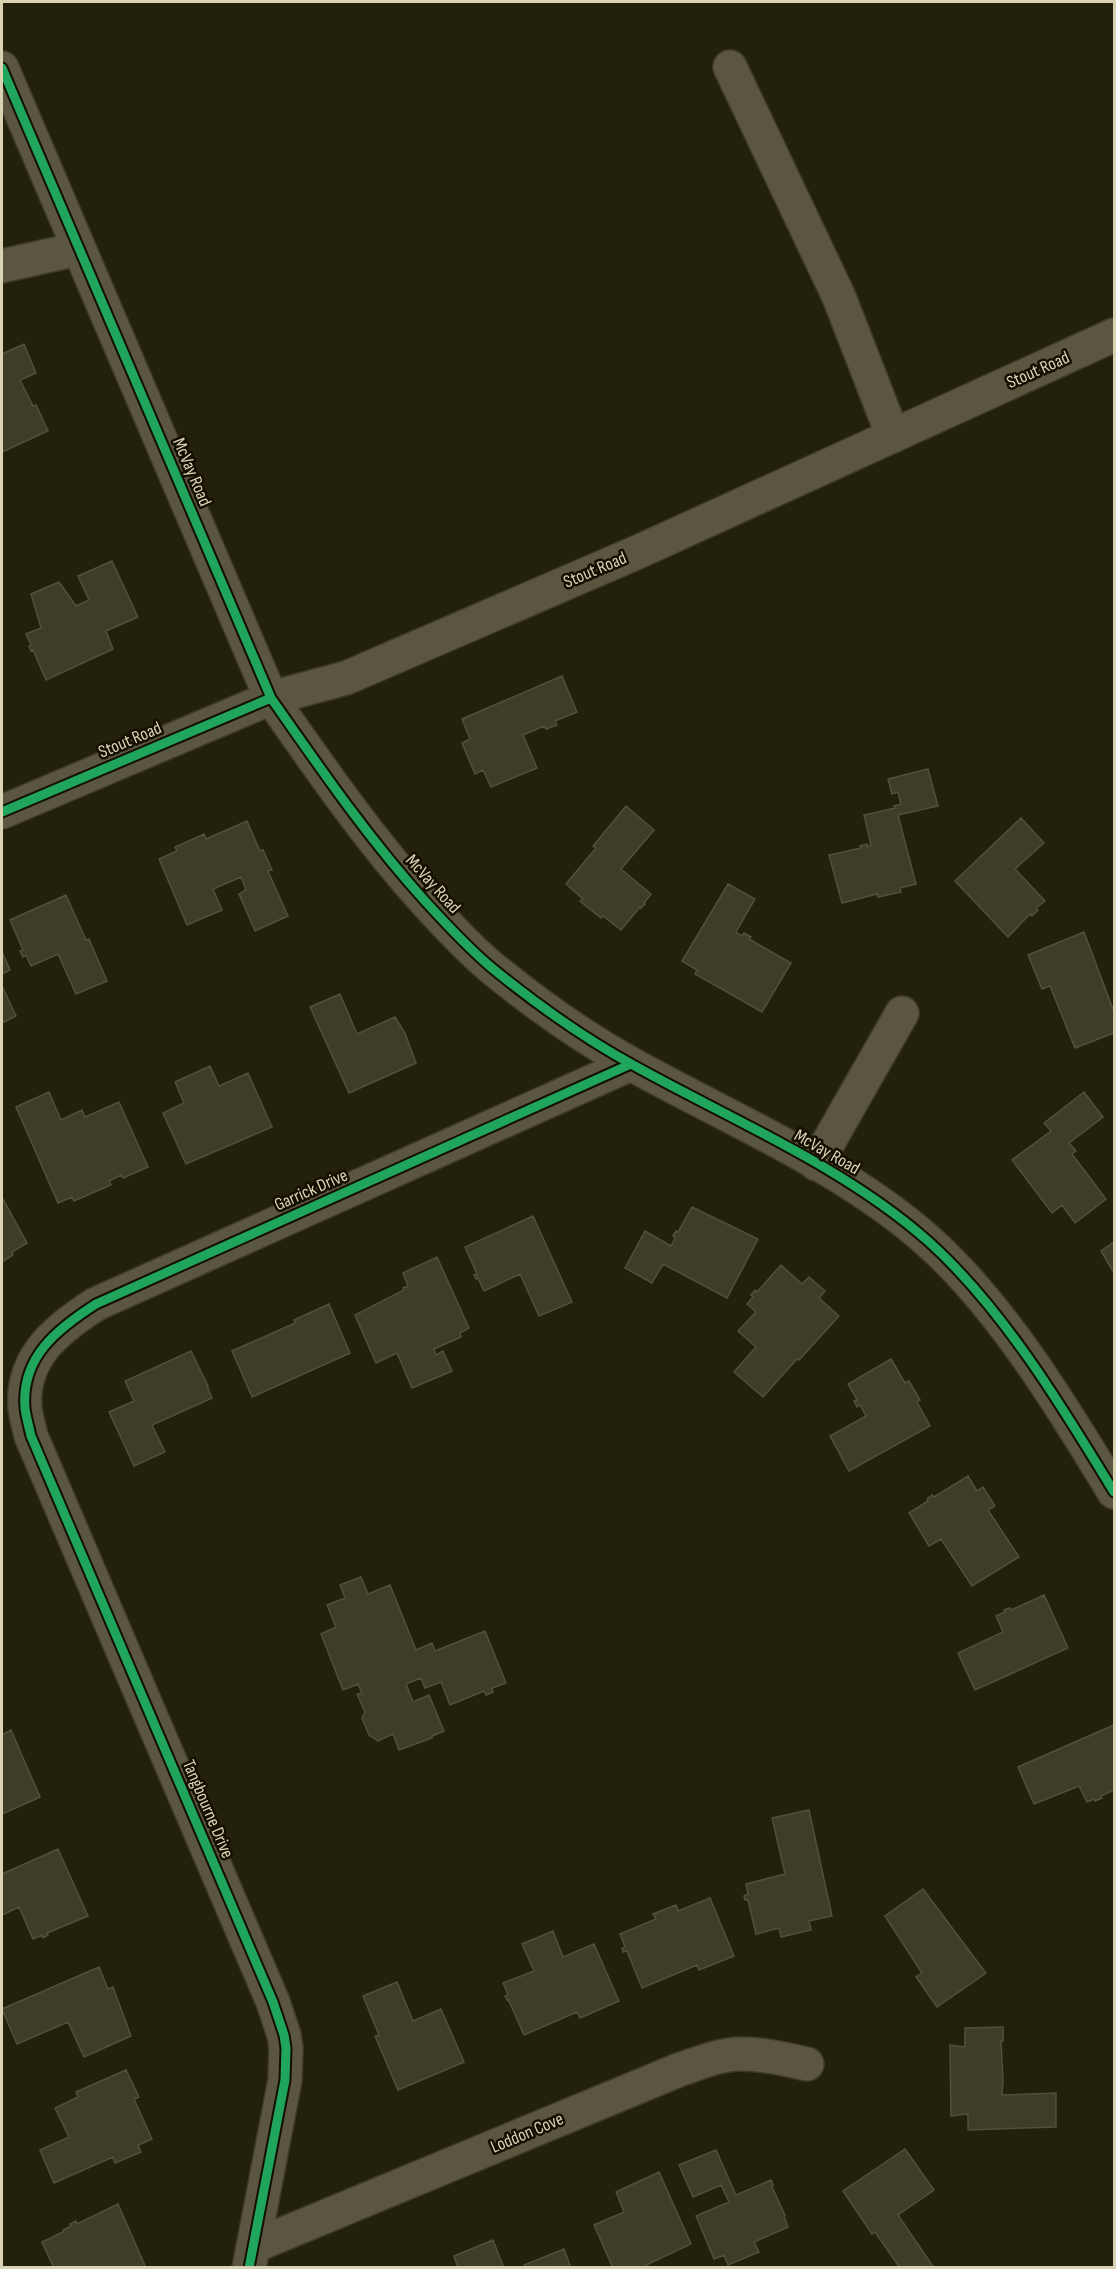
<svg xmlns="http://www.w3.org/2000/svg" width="1116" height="2269" viewBox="0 0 1116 2269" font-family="'Sofia Sans Condensed',sans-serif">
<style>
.building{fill:#3f3c28;stroke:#53503a;stroke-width:1.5}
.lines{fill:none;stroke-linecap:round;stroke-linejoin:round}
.minor-casing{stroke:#3e3a2b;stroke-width:36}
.minor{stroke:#5a5640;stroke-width:33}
.cycleway-casing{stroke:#140f00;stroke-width:13}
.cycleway{stroke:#20a55d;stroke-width:9}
.labels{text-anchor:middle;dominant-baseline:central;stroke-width:5;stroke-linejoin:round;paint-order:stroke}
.street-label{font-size:18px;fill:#dad3b3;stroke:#140f00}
</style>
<rect width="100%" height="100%" fill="#23200c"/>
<path class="building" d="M24,344l12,29 -16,7 13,26 3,-1 12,26 -46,21v-98z
M112,561l26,56 -32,14 7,18 -67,31 -13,-30 -2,1 -2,-5 2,-1 -5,-11 15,-6 -10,-34 28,-12 17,24 13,-6 -11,-24z
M562,676l15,36 -22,9 2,4 -11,4 -2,-3 -21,9 14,33 -46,19 -8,-17 -8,4 -13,-31 8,-4 -8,-20z
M928,769l10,37 -40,9 18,69 -16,4 1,4 -23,5 -1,-3 -35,9 -13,-48 32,-7 -1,-2 7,-2v3l4,-2 -7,-30 31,-7 -1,-2 7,-2 -3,-12 -6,2 -4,-15z
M626,806l28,24 -33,39 30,25 -7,9 1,1 -4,4 -1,-1 -19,23 -18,-14 -2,2 -21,-17 3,-2 -17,-15 30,-36 -3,-2z
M1021,818l23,25 -29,26 30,32 -9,7 2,2 -6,6 -2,-2 -22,23 -53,-56z
M247,821l13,30 3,-1 9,20 -4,1 20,45 -33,15 -16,-37 7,-4 -5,-13 -28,12 9,21 -35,15 -28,-66 18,-8 -2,-4 29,-13 2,5z
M728,884l27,15 -19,33 6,4 2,-3 7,4 -2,2 42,24 -29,49 -67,-38 2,-4 -15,-9z
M66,895l20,45 3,-1 18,42 -31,13 -18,-40 -27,12 -5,-11 -3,2 -3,-6 3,-1 -13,-30z
M1084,932l30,80v21l-39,15 -25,-62 -8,3 -14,-34z
M2,952l8,18 -8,4z
M2,986l14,30 -14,7z
M340,994l17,40 38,-17 10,16 11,30 -67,30 -39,-86z
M210,1066l9,20 29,-13 24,54 -86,37 -23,-51 21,-10 -9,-21z
M49,1092l12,28 21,-10 3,7 34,-15 29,65 -25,11 -2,-3 -12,6 2,4 -37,16 -2,-4 -14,6 -42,-96z
M1084,1092l19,25 -34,26 7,8 -4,3 34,45 -31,24 -13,-18 -10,8 -40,-53 39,-29 -7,-8z
M2,1197l25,46 -15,9 1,3 -11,7z
M692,1207l66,32 -31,59 -64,-34 -11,19 -27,-15 20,-37 26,15 4,-8 -2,-2 3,-5 2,1z
M533,1216l39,86 -33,14 -19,-42 -36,17 -6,-13 -2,1 -2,-4 3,-1 -12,-27z
M1114,1242v31l-13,-22z
M437,1257l32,71 -9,5 1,4 -27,12 2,6 7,-4 9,20 -40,17 -15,-35 -21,10 -21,-48 49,-25 -1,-2 5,-2 -5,-13z
M781,1265l21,19 7,-7 16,14 -6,7 20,18 -40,44 -2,-1 -34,38 -29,-25 22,-25 -18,-16 18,-19 -9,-8 6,-7 -2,-2 4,-5 2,2z
M329,1304l21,49 -98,44 -20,-46 63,-28 -1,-3z
M191,1351l17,35h-1l5,12 -60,27 13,27 -31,14 -25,-54 25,-11 -9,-20z
M891,1359l14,24 4,-2 11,19 -3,2 13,24 -81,45 -19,-35 36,-20 -6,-11 -3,2 -3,-6 3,-1 -9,-16z
M968,1476l9,15 6,-4 12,19 -7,4 31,47 -47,29 -31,-47 -12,7 -20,-33 19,-12 -1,-2 5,-4 2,2z
M361,1577l7,17 22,-9 26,65 16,-7 3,8 50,-20 21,52 -14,5 1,4 -7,3 -2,-4 -34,14 -9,-23 -16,6 -4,-10 -15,6 7,18 16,-7 15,36 -12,5v2l-33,12 -6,-16 -15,7 -9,-6 -7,-17 3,-6 -8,-18 5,-1 -4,-9 -15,6 -22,-56 15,-7 -9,-22 18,-7 -5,-13z
M1044,1595l24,53 -93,42 -17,-37 45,-21 -7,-16 9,-4 -1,-2 6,-2 1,2z
M1114,1725v65l-13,6 1,2 -7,3 -1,-2 -7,3 -8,-16 -45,18 -16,-37z
M11,1730l29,67 -38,17v-79z
M809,1810l23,106 -23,5 2,9 -30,7 -2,-9 -23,6 -8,-34h-3l-1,-4 4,-2 -2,-10 39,-10 -13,-56z
M58,1849l30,67 -41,17 1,2 -5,3 -1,-3 -9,4 -14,-32 -17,8v-41z
M923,1889l63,84 -49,34 -21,-30 6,-4 -37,-57z
M710,1898l24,58 -35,14 -2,-5 -55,23 -15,-37 -4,1 -1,-4 3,-1 -5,-13 36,-15 -3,-5 23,-9 2,6z
M553,1931l10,26 31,-13 25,57 -39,17 -3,-6 -53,23 -16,-36 -1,1 -2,-4 3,-1 -5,-12 31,-12 -12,-27z
M99,1967l9,22 5,-2 18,49 -47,21 -16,-35 -51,22 -15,-35z
M397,1982l16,39 28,-12 23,53 -66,28 -23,-54 4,-1 -16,-39z
M1003,2027v14h-2l2,40 -1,14 54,-2v34l-88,3v-16l-17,2 -1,-71 15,2v-19z
M126,2070l13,27 -5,2 18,40 -14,6 3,7 -26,11 -2,-6 -59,26 -14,-33 29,-13 -14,-29 23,-11 -2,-5z
M905,2149l29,41 -36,25 36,53h-34l-25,-36 -3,2 -29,-43z
M716,2150l20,45 35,-15 2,5 -1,2 13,28 -1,1 4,11 -34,15 5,10 -31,13 -4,-10 -10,4 -18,-43 33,-14 -8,-17 -28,12 -14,-32z
M659,2172l32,72 -51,24h-27l-19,-43 30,-13 -8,-20z
M118,2204l28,64h-92l-12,-26 21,-10v-2l8,-4 -1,-2 6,-3 1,3z
M493,2240l11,28h-46l-4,-12z
M564,2249l7,19h-45l-2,-3z"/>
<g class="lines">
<g class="minor-casing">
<path id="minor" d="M730,67l109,230 54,139
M2,68l269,630c49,70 97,140 154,203 21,23 43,47 67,67 44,36 92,70 141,97 97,54 212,102 295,176 74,66 135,167 186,251
M2,266l76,-17
M2,812l269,-114 75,-20 294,-127 474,-216
M816,1164l86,-151
M254,2246l427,-177c19,-6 39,-15 60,-15 22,0 44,5 66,10
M249,2268l36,-188 1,-32 -2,-13 -11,-33 -242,-566c-2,-9 -5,-19 -6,-28 -4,-51 32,-79 71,-104l535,-240"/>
</g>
<use href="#minor" class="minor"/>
<g class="cycleway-casing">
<path id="cycleway" d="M2,68l269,630c49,70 97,140 154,203 21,23 43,47 67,67 44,36 92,70 141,97 97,54 212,102 295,176 74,66 135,167 186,251
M2,812l269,-114
M249,2268l36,-188 1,-32 -2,-13 -11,-33 -242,-566c-2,-9 -5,-19 -6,-28 -4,-51 32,-79 71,-104l535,-240"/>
</g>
<use href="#cycleway" class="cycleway"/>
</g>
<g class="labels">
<g class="street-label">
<text transform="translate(1038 370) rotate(-24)">Stout Road</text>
<text transform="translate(192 472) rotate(67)">McVay Road</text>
<text transform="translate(595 570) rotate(-23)">Stout Road</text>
<text transform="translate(130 740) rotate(-23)">Stout Road</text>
<text transform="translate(433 884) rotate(48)">McVay Road</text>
<text transform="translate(827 1152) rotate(30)">McVay Road</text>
<text transform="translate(311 1190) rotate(-24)">Garrick Drive</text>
<text transform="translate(208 1809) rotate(67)">Tangbourne Drive</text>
<text transform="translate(527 2133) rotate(-23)">Loddon Cove</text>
</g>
</g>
<rect width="1116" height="2269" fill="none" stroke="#dad3b3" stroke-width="6"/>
</svg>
